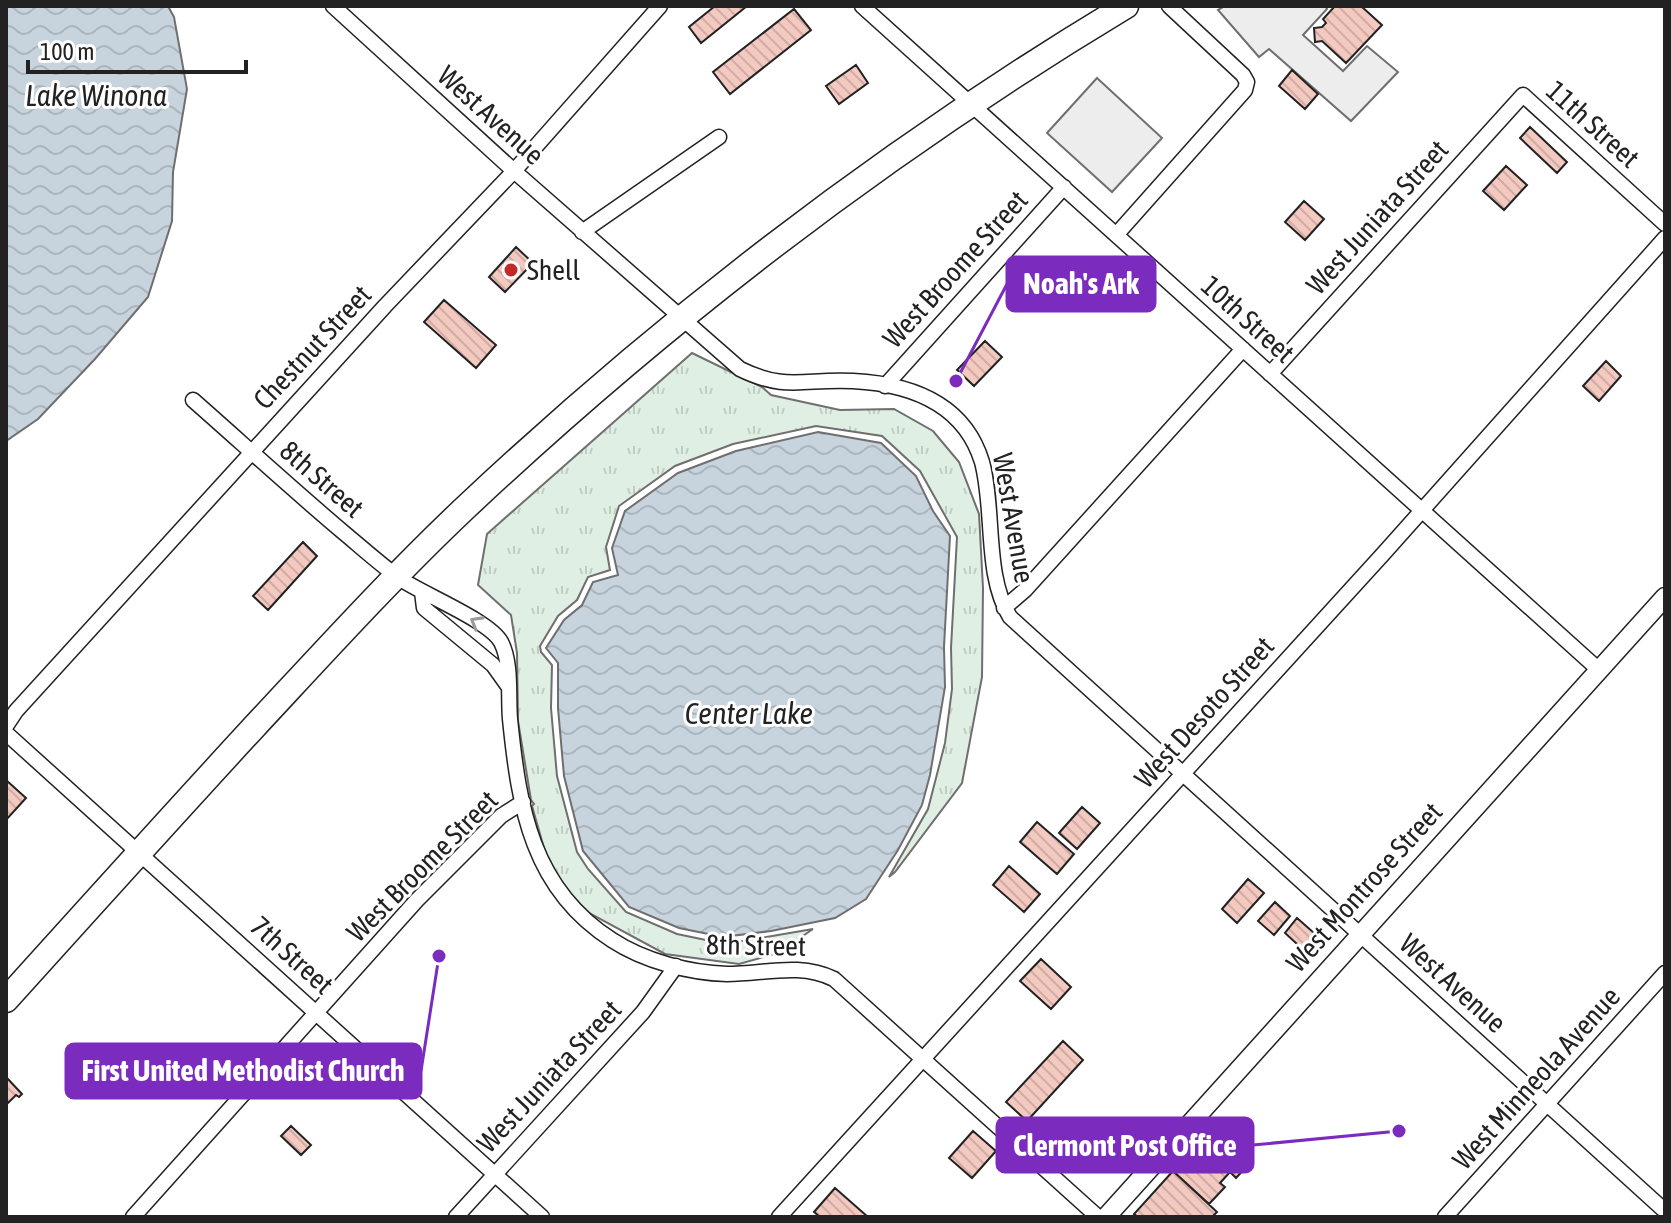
<svg xmlns="http://www.w3.org/2000/svg" width="1671" height="1223" viewBox="0 0 1671 1223" font-family="'Asap Condensed',sans-serif">
<style>
.grass{fill:url(#grass-tufts);stroke:#6f6f6f;stroke-width:2}
.parking{fill:#ededed;stroke:#6f6f6f;stroke-width:2}
.water{fill:url(#water-waves);stroke:#6f6f6f;stroke-width:2}
.building{fill:url(#building-back-hatch);stroke:#222;stroke-width:2}
.lines{fill:none;stroke-linecap:round;stroke-linejoin:round}
.street-casing{stroke:#222;stroke-width:17}
.secondary-casing{stroke:#222;stroke-width:21}
.highway-casing{stroke:#222;stroke-width:27}
.street{stroke:#fff;stroke-width:14}
.secondary{stroke:#fff;stroke-width:18}
.highway{stroke:#fff;stroke-width:24}
.oneway{stroke:#9c9c9c}
.poi-dot{fill:#c62828;stroke:#fff;stroke-width:3}
.labels{text-anchor:middle;dominant-baseline:central;stroke-width:6;stroke-linejoin:round;paint-order:stroke}
.street-label{font-size:28px;fill:#222;stroke:#fff}
.poi-label{font-size:28px;fill:#222;stroke:#fff;text-anchor:start}
.water-label{font-size:30px;font-style:italic;fill:#222;stroke:#fff}
.leader{fill:none;stroke:#7b2cbf;stroke-width:3}
.callout-dot{fill:#7b2cbf;stroke:#fff;stroke-width:3}
.callout{fill:#7b2cbf;stroke:#7b2cbf;stroke-width:3}
.callout-label{font-size:30px;text-anchor:middle;font-weight:bold;fill:#fff}
</style>
<defs>
<pattern id="grass-tufts" width="24" height="20" patternUnits="userSpaceOnUse" patternTransform="scale(2)"><rect width="24" height="20" fill="#e0efe3"/><path d="M3 7l-1-3M5 7V3M7 7l1-3M15 17l-1-3M17 17v-4M19 17l1-3" fill="none" stroke="#c0cdc2"/></pattern>
<pattern id="water-waves" width="16" height="10" patternUnits="userSpaceOnUse" patternTransform="scale(2)"><rect width="16" height="10" fill="#c7d3dd"/><path d="M0 5q4-4 8 0t8 0" fill="none" stroke="#abb5bd"/></pattern>
<pattern id="building-back-hatch" width="6" height="6" patternUnits="userSpaceOnUse" patternTransform="scale(2)"><rect width="6" height="6" fill="#f3c9c0"/><path d="M-1 5l2 2M0 0l6 6M5-1l2 2" fill="none" stroke="#d0aca5"/></pattern>
</defs>
<rect width="100%" height="100%" fill="#fff"/>
<path class="grass" d="M692,353l70,34 9,8 69,15 54,-1 39,22 26,31 20,52 4,74 -1,89 -20,106 -67,89 -6,5 39,-68 17,-66 7,-54 -1,-41 6,-111 -37,-66 -38,-35 -66,-10 -83,18 -58,22 -56,40 -13,41 4,23 -22,7 -11,23 -19,16 -18,30 1,6 11,13 -1,43 6,68 20,76 11,17 38,43 51,22 48,10 88,-15 -35,24 -39,11 -74,-10 -76,-41 -10,-10 -16,-17 -15,-24 -16,-56 2,-2 -3,-4 -13,-79 -1,-68 -6,-38 -33,-30 9,-51z"/>
<path class="parking" d="M1225,6h100l2,3 -24,26 40,36 24,-25 31,26 -47,49 -82,-72 -10,8 -41,-47z
M1097,78l65,60 -50,54 -65,-59z"/>
<path class="water" d="M6,6h162l6,11 13,72 -14,83 -1,49 -24,76 -53,62 -57,60 -32,22z
M818,432l63,11 35,33 17,35 17,25 -6,111 1,40 -15,88 -8,30 -24,45 -32,49 -31,19 -64,13 -48,6 -44,-9 -50,-21 -46,-56 -19,-75 -6,-68v-45l-12,-15 18,-28 18,-15 11,-23 25,-7 -6,-27 13,-37 53,-38 58,-22z"/>
<path class="building" d="M715,6h32l-46,37 -12,-16z
M1335,6h26l21,19 -36,38 -24,-22 -7,1 -1,-14 8,-1 4,-4 -3,-4z
M794,9l17,21 -81,64 -17,-22z
M856,65l12,18 -29,21 -13,-18z
M1292,70l26,24 -13,15 -26,-23z
M1530,127l37,35 -10,11 -37,-35z
M1506,166l21,19 -23,25 -21,-19z
M1304,201l20,18 -19,21 -20,-18z
M516,247l17,16 -28,29 -16,-15z
M444,300l52,45 -20,23 -52,-46z
M985,341l17,16 -28,29 -17,-16z
M1606,361l15,15 -22,25 -16,-15z
M303,542l14,14 -49,54 -15,-14z
M6,780l20,18 -20,22z
M1082,807l18,16 -23,26 -18,-16z
M1037,822l37,32 -17,20 -37,-32z
M1009,866l31,28 -16,18 -31,-27z
M1248,879l16,14 -27,30 -15,-14z
M1275,902l15,14 -16,19 -16,-14z
M1297,918l25,22 -13,15 -24,-22z
M1041,959l30,28 -20,22 -31,-28z
M1063,1041l20,19 -56,61 -21,-19z
M6,1077l16,17 -3,3 -3,-2 -9,9z
M1215,1125l32,29 -6,7 6,5 -11,12 -6,-6 -10,11 5,4 -16,17 -36,-33z
M291,1126l20,19 -10,10 -20,-19z
M973,1131l23,20 -24,27 -23,-20z
M1173,1171l44,41 -5,5h-74l-4,-3z
M835,1188l33,29h-48l-6,-5z"/>
<g class="lines">
<g class="street-casing">
<path id="street" d="M333,6l181,165 226,198c47,23 66,9 113,12 57,3 111,22 129,81 13,48 2,113 28,155l655,594
M862,6l737,664
M582,232l137,-95
M1116,235l129,-145 2,-8 -4,-7 -74,-69
M1270,374l253,-279 142,129
M885,386l179,-199
M193,400c50,44 99,89 150,132 18,15 37,32 56,46 23,16 91,43 102,64 11,21 7,54 9,77 9,89 22,170 102,221 32,21 78,33 115,34 38,0 72,-12 107,5l264,238
M422,592l2,16 69,57 15,21
M1004,608l21,-18 218,-241
M6,726l10,-15 369,-405 129,-135 146,-165
M6,733l536,484
M133,1217l284,-317 84,-84 22,-14
M456,1217l187,-205 33,-46
M779,1217l605,-664 281,-315
M1445,1217l220,-244"/>
</g>
<g class="secondary-casing">
<path id="secondary" d="M1106,1217l559,-620"/>
</g>
<g class="highway-casing">
<path id="highway" d="M6,1000c83,-92 166,-184 249,-274 69,-74 137,-149 210,-218 202,-190 423,-359 661,-502"/>
</g>
<use href="#street" class="street"/>
<use href="#secondary" class="secondary"/>
<use href="#highway" class="highway"/>
</g>
<defs><path id="oneway-chevron" d="M-2-3.5L2.5 0L-2 3.5" fill="none" stroke-width="1.6" stroke-linecap="round" stroke-linejoin="round" transform="scale(2)"/></defs>
<use class="oneway" href="#oneway-chevron" transform="translate(476 622) rotate(-150)"/>
<circle class="poi-dot" cx="511" cy="270" r="8"/>
<g class="labels">
<g class="street-label">
<text transform="translate(491 115) rotate(42)">West Avenue</text>
<text transform="translate(1593 124) rotate(42)">11th Street</text>
<text transform="translate(1377 217) rotate(-48)">West Juniata Street</text>
<text transform="translate(955 269) rotate(-48)">West Broome Street</text>
<text transform="translate(1248 319) rotate(42)">10th Street</text>
<text transform="translate(312 347) rotate(-47)">Chestnut Street</text>
<text transform="translate(322 479) rotate(41)">8th Street</text>
<text transform="translate(1014 518) rotate(80)">West Avenue</text>
<text transform="translate(1204 712) rotate(-48)">West Desoto Street</text>
<text transform="translate(422 866) rotate(-45)">West Broome Street</text>
<text transform="translate(1364 887) rotate(-48)">West Montrose Street</text>
<text transform="translate(756 945) rotate(1)">8th Street</text>
<text transform="translate(292 955) rotate(42)">7th Street</text>
<text transform="translate(1453 983) rotate(42)">West Avenue</text>
<text transform="translate(549 1076) rotate(-47)">West Juniata Street</text>
<text transform="translate(1536 1078) rotate(-48)">West Minneola Avenue</text>
</g>
<g class="poi-label">
<text x="527" y="270">Shell</text>
</g>
<g class="water-label">
<text x="96" y="95">Lake Winona</text>
<text x="749" y="713">Center Lake</text>
</g>
</g>
<path class="leader" d="M956 381L1007 284M439 956L421 1071M1399 1131L1253 1145"/>
<g class="callout-dot">
<circle cx="956" cy="381" r="8"/>
<circle cx="439" cy="956" r="8"/>
<circle cx="1399" cy="1131" r="8"/>
</g>
<g class="callout">
<rect x="1007" y="257" width="148" height="54" rx="8"/>
<rect x="66" y="1044" width="355" height="54" rx="8"/>
<rect x="997" y="1118" width="256" height="54" rx="8"/>
</g>
<g class="callout-label">
<text x="1081" y="294">Noah's Ark</text>
<text x="243" y="1081">First United Methodist Church</text>
<text x="1125" y="1156">Clermont Post Office</text>
</g>
<rect width="1671" height="1223" fill="none" stroke="#222222" stroke-width="16"/>
<path d="M28 60v12h218v-12" fill="none" stroke="#222222" stroke-width="4"/>
<text x="40" y="60" font-size="24" fill="#222222" stroke="#ffffff" stroke-width="6" paint-order="stroke">100 m</text>
</svg>
